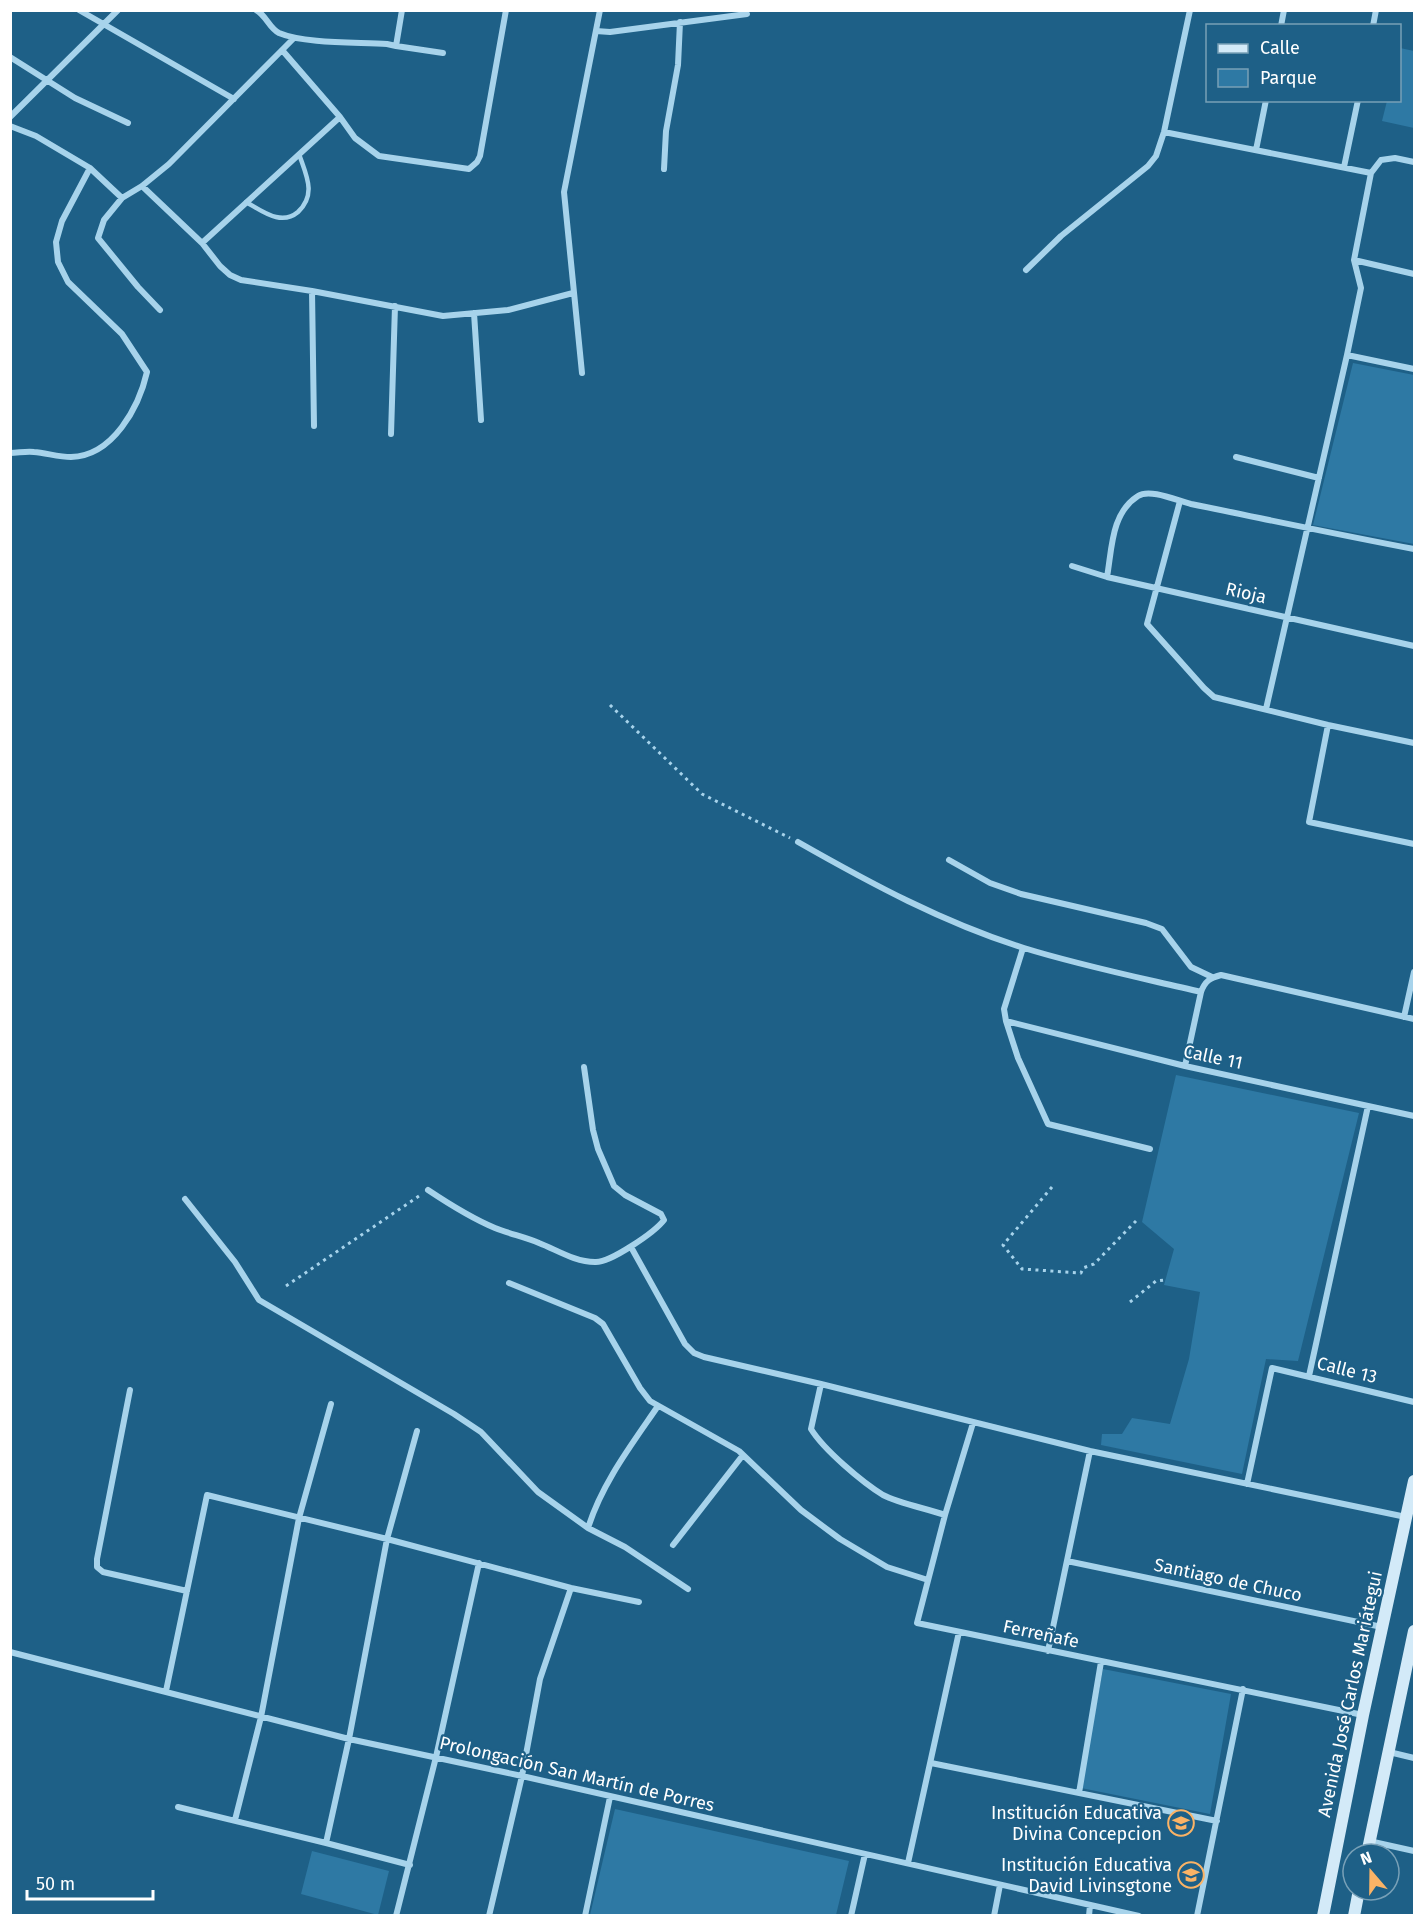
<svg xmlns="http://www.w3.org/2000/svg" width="1425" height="1926" viewBox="0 0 1425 1926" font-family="'Fira Sans',sans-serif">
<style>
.green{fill:#2e79a4}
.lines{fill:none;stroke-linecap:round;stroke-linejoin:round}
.path{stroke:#a7d3eb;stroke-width:3;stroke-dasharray:3 4.5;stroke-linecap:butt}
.lane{stroke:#a7d3eb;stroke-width:4.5}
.street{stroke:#a7d3eb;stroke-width:6}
.secondary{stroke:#d3eaf8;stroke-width:12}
.labels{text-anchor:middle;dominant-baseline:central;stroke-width:4.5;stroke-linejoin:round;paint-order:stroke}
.street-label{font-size:18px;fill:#fff;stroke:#1e6087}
.poi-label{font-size:18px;fill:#fff;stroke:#1e6087;text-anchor:end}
</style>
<rect width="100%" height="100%" fill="#1e6087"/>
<path class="green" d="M1400,48l14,3v77l-32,-7 5,-20 13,-1z
M1353,363l61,12v169l-101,-19z
M1176,1075l183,38 -61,248 -32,-2 -24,115 -141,-29 1,-11h20l10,-16 38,6 19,-65 11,-67 -36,-7 10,-36 -32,-27z
M1103,1669l128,25 -21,120 -129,-26z
M615,1809l234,52 -13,54h-246z
M312,1851l77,20 -11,44 -77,-21z"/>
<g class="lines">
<path class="path" d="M610,705l92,89 88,44
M1052,1187l-49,58 19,24 59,4 2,-5 11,-4 42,-43
M286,1286l133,-90
M1130,1302l26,-21 9,-1"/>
<path class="lane" d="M246,202c9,5 20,13 30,15 8,2 16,0 22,-5 19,-18 8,-37 1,-58"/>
<path class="street" d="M79,10l155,89
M256,10c10,5 13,18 23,23 26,11 78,9 108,11l9,2 6,-36
M1281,26l3,-16
M1373,26l3,-16
M596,31l14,1 137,-18
M396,46l47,7
M282,50l58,67 15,21 24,18 90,13 8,-7 3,-6 26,-146
M10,57l65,41 53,25
M10,117l108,-107
M10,126l26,10 54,32 32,30
M1164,132l207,41
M1256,150l10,-50
M1344,167l14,-67
M664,169l2,-38 12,-66 2,-43
M142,186l60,57 18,23 10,9 11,5 71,11 131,25 65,-6 65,-17
M202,243l138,-126
M1354,260l60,14
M1026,270l35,-34 87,-70 8,-10 8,-24 26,-122
M312,291l2,135
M160,310l-22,-23 -40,-49 6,-18 18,-22 20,-12 27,-22 124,-125
M474,313l7,107
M1347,355l67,14
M582,373l-18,-181 36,-182
M391,434l4,-128
M10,453c8,0 16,-2 24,-1 12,1 25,5 37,5 42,-1 68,-50 76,-85l-25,-38 -54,-52 -10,-20 -2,-20 6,-21 28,-53
M1236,457l83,21
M1180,501l-33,123 57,64 10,9 114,28 86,18
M1072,566l35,11 307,69
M1107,577c5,-28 4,-64 31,-81 12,-8 40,5 53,8 74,15 149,31 223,45
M1266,709l81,-354 14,-67 -7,-28 17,-87 10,-13 14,-2 19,4
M1328,725l-19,97 105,22
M798,842c72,41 146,81 226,106 58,18 118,30 177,44
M949,860l41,23 31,11 125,29 16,6 29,38 21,10
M1023,948l-19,61 2,12 12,37 30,66 102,25
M1404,1017l10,-45
M1006,1021l179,45 229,50
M1185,1066l16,-74c4,-11 9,-14 20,-17l193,44
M428,1190c21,14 43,28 67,38 15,6 30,9 44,15 18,7 36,19 56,19 15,1 60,-30 69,-42l-3,-6 -36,-19 -11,-9 -16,-37 -5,-19 -9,-63
M185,1199l50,63 24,38 195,114 27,18 57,60 50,36 37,19 63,42
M631,1247l54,97 9,9 10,4 117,27 269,67 316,66
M509,1283l86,35 8,6 37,64 10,13 89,50 62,59 39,29 47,28 41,13
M1309,1376l59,-270
M821,1384l-10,45c13,21 51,53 72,66 15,8 45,14 62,20
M130,1390l-33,169v8l6,5 84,19
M973,1423l-28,92 -28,108 446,92
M1247,1484l25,-116 142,34
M588,1528c14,-45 44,-84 70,-122
M673,1545l70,-90
M1067,1561l315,66
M1048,1651l42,-200
M10,1652l339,87 173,37 617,140
M166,1691l41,-196 180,44 184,49 68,14
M1389,1752l25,6
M931,1763l286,58
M1079,1793l22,-131
M178,1807l148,36 84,22
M235,1820l26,-103 38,-199 32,-114
M1369,1841l45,10
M326,1843l23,-104 38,-200 30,-108
M908,1863l51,-231
M396,1916l40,-159 43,-194
M489,1916l33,-140 18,-97 31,-91
M585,1916l25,-119
M851,1916l14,-62
M994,1916l6,-31
M1089,1916l1,-11
M1197,1916l46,-227"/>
<path class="secondary" d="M1367,1854l47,-223
M1323,1916l40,-201 51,-234
M1354,1916l5,-26"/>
</g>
<defs>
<g id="school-ring" transform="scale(1.35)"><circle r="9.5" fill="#1e6087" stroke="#fab366" stroke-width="1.5"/><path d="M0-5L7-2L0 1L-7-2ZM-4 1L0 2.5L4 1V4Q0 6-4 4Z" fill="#fab366"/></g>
</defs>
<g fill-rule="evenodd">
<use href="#school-ring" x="1181" y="1823"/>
<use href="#school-ring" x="1191" y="1875"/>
</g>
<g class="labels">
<g class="street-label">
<text transform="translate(1246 593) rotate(13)">Rioja</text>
<text transform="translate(1213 1057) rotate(12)">Calle 11</text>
<text transform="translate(1347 1370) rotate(14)">Calle 13</text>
<text transform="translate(1228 1580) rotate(12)">Santiago de Chuco</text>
<text transform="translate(1041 1634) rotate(12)">Ferreñafe</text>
<text transform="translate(1350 1694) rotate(-78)">Avenida José Carlos Mariátegui</text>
<text transform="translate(577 1774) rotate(13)">Prolongación San Martín de Porres</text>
</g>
<g class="poi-label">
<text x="1162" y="1813">Institución Educativa<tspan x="1162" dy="21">Divina Concepcion</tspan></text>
<text x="1172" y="1865">Institución Educativa<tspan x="1172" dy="21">David Livinsgtone</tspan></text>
</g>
</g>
<rect width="1425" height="1926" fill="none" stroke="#ffffff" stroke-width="24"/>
<rect x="1206" y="24" width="195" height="78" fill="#1e6087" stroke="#78a0b7" stroke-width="1.5"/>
<rect x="1218" y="44" width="30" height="9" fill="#d3eaf8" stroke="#78a0b7" stroke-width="1.5"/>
<text x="1260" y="54" font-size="18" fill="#ffffff">Calle</text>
<rect x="1218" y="69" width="30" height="18" fill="#2e79a4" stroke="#78a0b7" stroke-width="1.5"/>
<text x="1260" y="84" font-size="18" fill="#ffffff">Parque</text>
<g transform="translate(1371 1872) rotate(340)"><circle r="28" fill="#1e6087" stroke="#78a0b7" stroke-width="1.5"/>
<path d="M0-4.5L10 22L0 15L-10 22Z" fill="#fab366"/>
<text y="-9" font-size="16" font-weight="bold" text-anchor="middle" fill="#ffffff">N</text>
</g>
<path d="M27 1890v9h126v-9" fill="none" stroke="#ffffff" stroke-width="3"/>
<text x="36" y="1890" font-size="18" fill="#ffffff" stroke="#1e6087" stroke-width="4.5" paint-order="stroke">50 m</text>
</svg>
